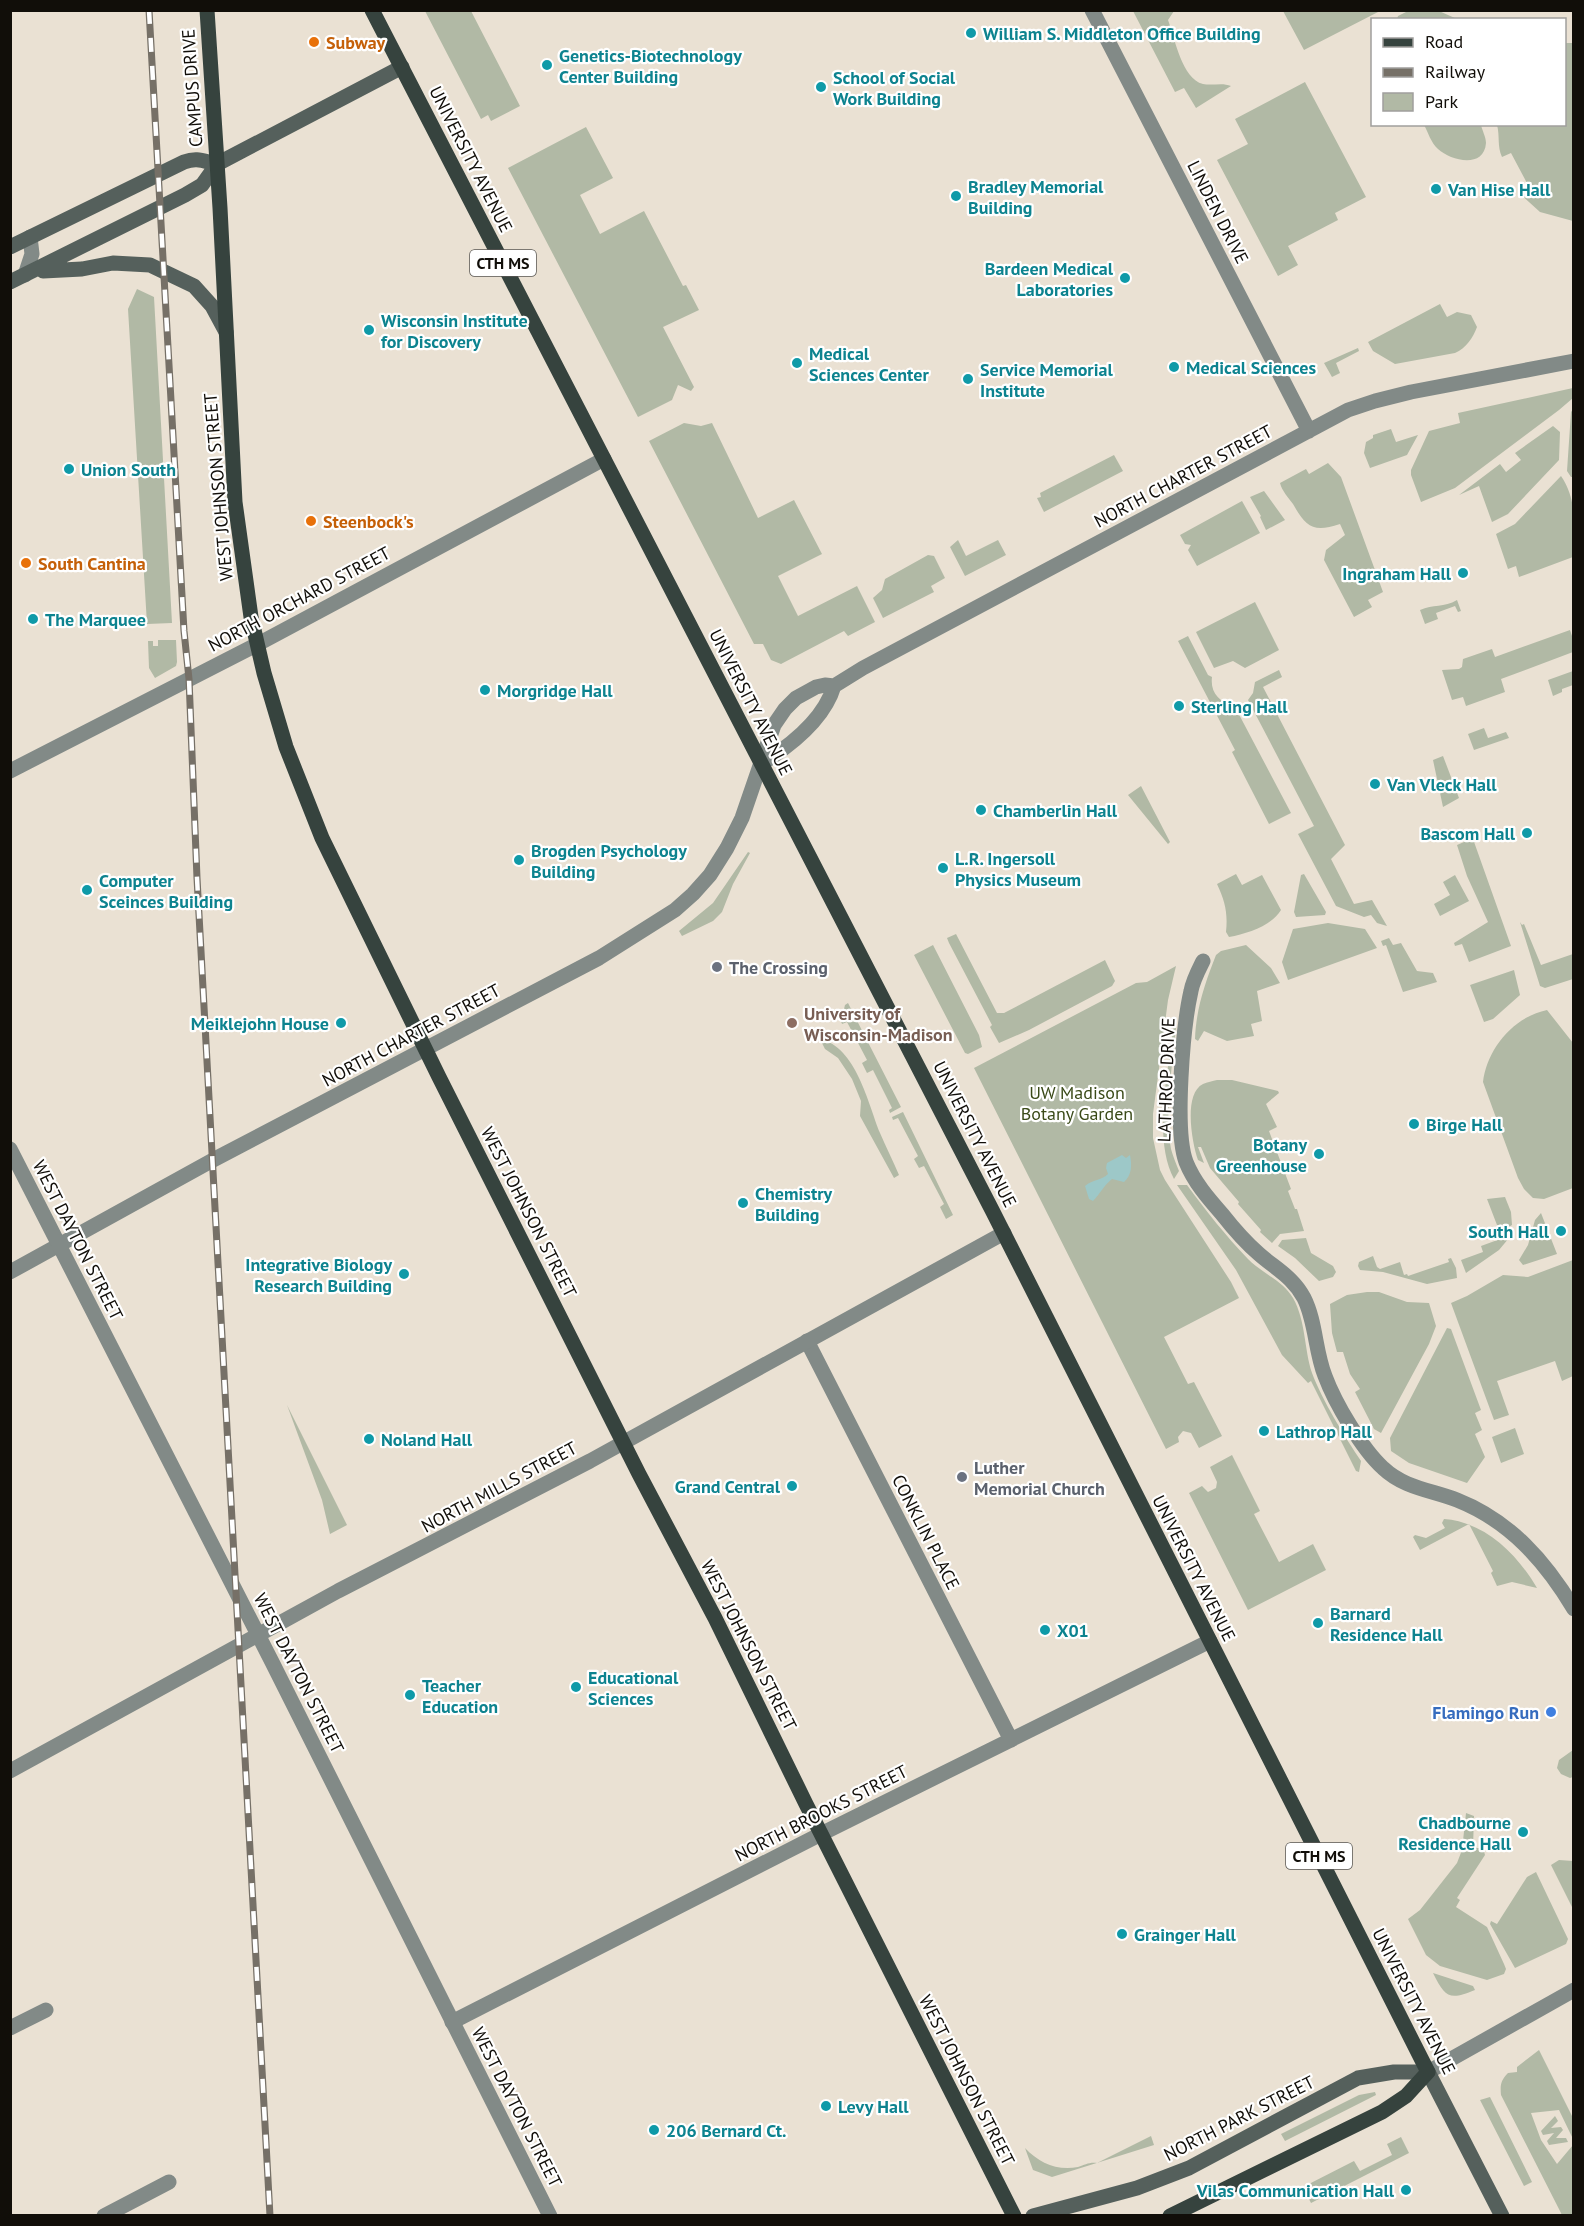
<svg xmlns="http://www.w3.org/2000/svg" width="1584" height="2226" viewBox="0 0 1584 2226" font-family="'PT Sans',sans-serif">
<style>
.green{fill:#b1b9a5}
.water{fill:#9dc8c8}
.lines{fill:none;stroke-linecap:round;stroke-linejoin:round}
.pedestrian{stroke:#828a87;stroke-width:15}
.minor{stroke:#828a87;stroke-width:15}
.tertiary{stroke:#828a87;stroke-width:15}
.secondary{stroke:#55605c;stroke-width:15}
.primary{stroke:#36433e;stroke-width:15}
.rail-casing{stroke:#767067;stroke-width:7}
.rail{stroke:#fff;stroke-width:4.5;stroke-dasharray:14;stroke-linecap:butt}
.culture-dot{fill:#0f9aa8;stroke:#fff;stroke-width:2}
.food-dot{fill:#e8710a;stroke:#fff;stroke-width:2}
.worship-dot{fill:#6b7280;stroke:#fff;stroke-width:2}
.education-dot{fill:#8d6e63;stroke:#fff;stroke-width:2}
.shop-dot{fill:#3f7fe0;stroke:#fff;stroke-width:2}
.labels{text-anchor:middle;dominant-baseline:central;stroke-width:4.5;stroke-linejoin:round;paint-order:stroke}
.shield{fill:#fff;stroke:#585653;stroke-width:1.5}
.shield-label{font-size:16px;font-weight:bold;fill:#110e09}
.culture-label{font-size:18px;font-weight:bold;fill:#0d838f;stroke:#fff;text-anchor:start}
.food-label{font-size:18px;font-weight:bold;fill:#c56008;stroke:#fff;text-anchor:start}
.street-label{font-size:18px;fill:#110e09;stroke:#fff}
.worship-label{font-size:18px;font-weight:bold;fill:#5b616d;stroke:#fff;text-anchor:start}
.education-label{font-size:18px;font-weight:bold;fill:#785e54;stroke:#fff;text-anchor:start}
.park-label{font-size:18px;fill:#3a4a18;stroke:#fff}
.shop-label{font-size:18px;font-weight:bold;fill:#366cbe;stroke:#fff;text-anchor:end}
</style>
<rect width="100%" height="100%" fill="#eae1d3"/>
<path class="green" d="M425,11h46l49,95 -29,15 -3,-6 -7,4z
M1133,11h41l-6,9c7,19 14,59 35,64 10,2 19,-2 28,2l-35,22 -12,-20 -9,4z
M1283,11h97l-76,39z
M1408,11h31l18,8h-60l1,-3z
M1565,43h8v178l-33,-9 -21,-19 10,-6 -18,-34 -9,4c-5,-11 -2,-21 -5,-32l67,-1z
M1305,82l61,115 -31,16 3,7 -50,26 10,19 -20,11 -61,-116 31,-16 -13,-25z
M1424,125h57c1,5 5,12 5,18 -2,26 -35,18 -48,6 -7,-6 -10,-17 -14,-24z
M586,127l27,51 -33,17 20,39 44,-23 39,75 3,-1 13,25 -36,17 31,60 -3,4 -13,-6 -6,15 -34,17 -130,-249z
M137,289l17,8 18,326 -25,1 -19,-315z
M1440,304l7,13 10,-5 14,3 6,12c-4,11 -11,21 -22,26l-60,11 -22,-13 -5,-9z
M1358,348l1,3 -23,12 4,10 -8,4 -8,-14z
M1573,388v10l-14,12 -104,78 -34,14 -10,-27v-5l18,-39 31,-8 -2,-10z
M1573,409l1,68h-3l-4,-6 4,-59z
M684,423l17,3 11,-3 46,95 36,-18 28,54 -44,22 20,40 59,-30 18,36 -27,14 -4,-5 -63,33 -10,-4 -8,-16h-9l-105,-203z
M1553,426l7,6 -1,28 -51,54 -16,8 -13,-36 -20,9 41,-31 6,8 15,-12 -6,-7z
M1391,429l5,13 22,-7 -11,20 -37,13 -6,-15 2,-11 7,-4v-3z
M1114,455l9,16 -79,41 -7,-14 4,-1 -1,-4z
M1328,463l13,14 42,115 -15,8 4,7 -18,10 -30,-57 2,-10 19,-15 -5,-11c-27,9 -34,3 -47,-20 -5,-7 -11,-13 -13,-21l26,-14 3,5z
M1561,476c17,25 13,52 12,81l-54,20 -3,-11 -8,3 -12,-35 19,-10z
M1264,491l21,29 -19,10 -6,-13 1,-1 -11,-19z
M1242,501l18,32 -63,33 -9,-16 3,-5 -6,-1 -5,-9z
M958,540l8,16 32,-16 8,15 -41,21 -15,-29z
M928,555l6,1 11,22 -14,8 3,6 -51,26 -10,-20 9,-8 3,-11z
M1457,600l4,11 -3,1 -3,-6 -19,7 2,6 -13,5 -5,-14c13,-6 24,-2 37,-10z
M1255,602l24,48 -34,18 -12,-7 -19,7 -18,-36z
M1570,630l3,9v13l-72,27 4,13 -39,14 -3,-9 -11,3 -10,-30 17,-1 3,-2 1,-8 29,-10 3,8z
M1188,636l20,39 4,2c-2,15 7,26 22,28l57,108 -22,11 -37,-72 3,-2 -57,-109z
M158,640h18l1,22 -1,4 -21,12 -6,-10 -1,-27h5v5h5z
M1279,670l3,7 -19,10 82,158 -14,14 23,45 18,-4 15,26 -10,-3 -6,-8 -7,2 -28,-11 -38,-72 16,-8 -66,-126 5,-7 2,-11z
M1573,671v14l-11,4v3l-9,4 -5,-16z
M1484,728l4,10 18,-6 3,6 -35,12 -6,-16z
M1443,756l16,42 -16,9 -10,-47z
M1141,786l29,56 -2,2 -40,-49z
M1465,839l2,2 6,-2 38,107 -42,16 -7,-18 -7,2 -1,-3 34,-21 -21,-46 -10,-31 7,-3z
M748,852l2,1 -17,31 -11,28 -9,9 -31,15 -3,-5 34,-28z
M1236,874l6,11 20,-10 19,35c-10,16 -33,23 -52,27l-3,-5c2,-19 -1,-31 -9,-48z
M1304,874l22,38 -1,3 -29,2 -2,-5 7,-37z
M1455,875l14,26 -29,15 -6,-12 16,-9 -7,-13z
M1520,922l2,3 2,-1 17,41 32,-11v25l-28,9 -5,-2z
M1328,923l37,6 12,19 -89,32 -6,-18 11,-33z
M956,934l41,79h7l101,-53 10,21 -3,5 -83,44 -30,13 -9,-16 2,-2 -43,-82 -2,-5z
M1389,938l4,7 8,-2 16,28 16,2 4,9 -34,10 -17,-47 -3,1 -2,-5z
M933,945l46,90 3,12 -14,7 -3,-1 -51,-98z
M1246,945l25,23 9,15 -23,8 5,30 -11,3 3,12 -27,5 -23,-10 -6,10 -3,-2c1,-30 10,-56 21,-84l5,-4z
M1176,966l-8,34 -15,114v24l7,32 5,10 66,102 8,16 -75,39 24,47 6,-2 28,54 -23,12 -8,-15 -8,-2 -5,6 1,5 -13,7 -192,-381 162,-85 11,-1z
M1514,970l6,25 -27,24 -9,3 -14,-37z
M848,1003l53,104 -11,6 -1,-3 3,-2 -19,-38 -6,3 -5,-10 5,-3 -20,-38 -5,2 -1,-3 4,-16z
M1547,1010l26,33v145l-29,11 -11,-1 -9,-9 -6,-11 -35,-96c4,-33 30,-65 64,-72z
M1174,1023l2,3c-3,36 -12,88 -5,123 2,7 5,15 8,22l-5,8c-22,-41 -5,-111 0,-156z
M820,1039c36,8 48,64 60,94 6,14 13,28 19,42l-5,3 -34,-62 1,-15 -9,-22 -14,-21 -13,-9z
M1217,1080h15l46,11 1,2 -13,11 11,23 -8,4 22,58 -3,2 7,18h2l7,22 -24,3 -8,9 -12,-11 1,-2 -23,-26 1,-2 -29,-34 -9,-21h-3l6,16 -6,-3c-6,-17 -15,-66 5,-76 4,-2 10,-3 14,-4z
M903,1112l50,103 -7,4 -6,-12 4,-3 -20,-38 -5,2 -5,-9 4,-3 -20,-38 -5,2 -1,-3z
M1177,1185h10c19,26 39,51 61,74 15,15 34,21 45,39 13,23 11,51 19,75 10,27 33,64 49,88l-2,11 -3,-1 -45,-90 -3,2 -26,-28 -46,-85z
M1505,1197l6,15 1,13 -10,6 -3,-5 -2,-1 -10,-26z
M1541,1213l16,41 -34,11 -4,-5 9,-15 7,-25z
M1306,1238l5,15 22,13 3,6 -3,5 -14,4 -24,-23 -17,-12 4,-6z
M1503,1238h6l-10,12 -33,23 -5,-13 22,-8 -2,-6z
M1373,1256l4,11 3,2 20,-7 4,13 3,-1 1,2 41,-14 -1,-3 3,-1 5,10 1,10 -30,6 -44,-12 -23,-2 -2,-4 1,-4z
M1573,1260v116l-11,5 -7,-20 -58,20 12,34 -15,5 -43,-117 16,-7 36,-21 25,2z
M1367,1292h12l28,10 22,1 7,23 -7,18 -48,89 -7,-4 -19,-37 5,-3 -10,-15 -7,-22h-6l-5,-19 -2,-29 17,-9z
M1447,1328l4,1 30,81 -6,3 7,17 -7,4 10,23 -18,26 -58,-20 -18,-12 -1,-13z
M287,1405l60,120 -17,9 -8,-34z
M1515,1428l9,26 -23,9 -9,-26z
M1232,1455l28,56 -6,3 25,48 34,-18 13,26 -78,40 -59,-117 13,-7 6,6 8,-4 1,-6 -7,-15z
M1444,1519c41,3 73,35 93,69l-25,-6 -15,4 -6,-13 2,-2 -24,-47 -49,26 -7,-13 2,-2 11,3 19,-10 -3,-5z
M1573,1750v27l-3,1 -9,-4 -4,-6 2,-8z
M1466,1813l8,3 -1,32h10l2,7 -28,43 3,2 -4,7 31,20 17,37 2,5 -2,5 -17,6 -47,-14 -14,-11 -18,-36 12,-9 37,-47 5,-13z
M1559,1860l14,1v48l-22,-44z
M1536,1872l32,67 -2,5 -51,24 -25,-44 1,-3 6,3 30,-47z
M1433,1973l40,13 2,4c-26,11 -30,7 -42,-17z
M1539,2050l34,68v21l-14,-29 -28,3 10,27 16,24 16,-19v70h-11l-61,-120c-1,-10 0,-15 7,-22l9,-1v-5z
M1375,2092l1,3 -91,46 -4,-7 78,-39z
M1490,2097l42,85 -8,4 -44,-86z
M1555,2116l3,5 -7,7 10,-1 2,3 -7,8h10l2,4 -19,3 -2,-4 7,-8 -11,2 -2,-4z
M1151,2136l3,9 -102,32 -19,-7 -8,-22c14,15 32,23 53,19 7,-2 11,-5 19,-4z
M1401,2137l8,16 -98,50 -8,-16 51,-26 6,10 32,-16 -5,-11z"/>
<path class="water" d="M1122,1155l4,3 4,-3c2,10 2,20 -6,27l-12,-3c-8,6 -12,15 -19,22l-4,-2 -4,-13c8,-7 16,-5 23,-12l-2,-6 1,-5z"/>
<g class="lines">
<path class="pedestrian" d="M10,771l248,-127"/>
<path class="minor" d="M25,275l7,-21 -2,-17
M258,644l346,-185
M1203,961c-5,10 -10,19 -12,30 -8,35 -17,139 -5,171 8,20 22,36 36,52 11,14 23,28 37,40 17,15 34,23 45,44 12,24 11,53 21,78 10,27 37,73 58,92 21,20 48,22 74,32 53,21 88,61 117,109
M10,1272l49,-27
M807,1341l204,399
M452,2022l369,-188 389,-193
M10,2028l36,-18
M104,2216l65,-34"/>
<path class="tertiary" d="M1092,10l217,421
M761,764c29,-18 63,-44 73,-78
M10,1149l262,513 278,554
M59,1245l154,-85 386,-202 76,-48 18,-16 17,-19 17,-27 15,-30 32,-93 11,-16 11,-11 20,-11 9,-2 9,1 29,-18 485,-258 27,-9 36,-9 163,-31
M10,1771l328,-180 252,-130 414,-228
M1428,2072l146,-82"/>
<path class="secondary" d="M10,247l174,-85c13,-5 19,-1 33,2
M43,271l39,-2 31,-6 37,2 44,21 18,20 14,26
M10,282l175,-87 17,-10 15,-21 185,-97
M1033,2216l104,-28 52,-20 169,-90 36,-6h34l74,144"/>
<path class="primary" d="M207,10l13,198 15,294 16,115 13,56 22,74 36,91 117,239 200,397 76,144 91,186 208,412
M372,10l620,1200 436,862 -22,24 -24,16 -212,104"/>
<g class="rail-casing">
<path id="rail" d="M149,10l35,621 5,48 8,199 73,1338"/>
</g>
<use href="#rail" class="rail"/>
</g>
<g class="culture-dot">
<circle cx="971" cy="33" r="6"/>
<circle cx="547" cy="65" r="6"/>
<circle cx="821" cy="87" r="6"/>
<circle cx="1436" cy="189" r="6"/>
<circle cx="956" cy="196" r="6"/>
<circle cx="1125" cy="278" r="6"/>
<circle cx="369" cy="330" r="6"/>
<circle cx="797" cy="363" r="6"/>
<circle cx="1174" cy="367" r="6"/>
<circle cx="968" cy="379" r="6"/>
<circle cx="69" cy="469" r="6"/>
<circle cx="1463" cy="573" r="6"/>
<circle cx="33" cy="619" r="6"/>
<circle cx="485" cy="690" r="6"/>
<circle cx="1179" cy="706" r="6"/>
<circle cx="1375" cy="784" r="6"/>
<circle cx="981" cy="810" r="6"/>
<circle cx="1527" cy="833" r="6"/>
<circle cx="519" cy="860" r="6"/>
<circle cx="943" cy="868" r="6"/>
<circle cx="87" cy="890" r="6"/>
<circle cx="341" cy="1023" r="6"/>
<circle cx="1414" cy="1124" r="6"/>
<circle cx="1319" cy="1154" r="6"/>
<circle cx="743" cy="1203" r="6"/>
<circle cx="1561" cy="1231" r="6"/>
<circle cx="404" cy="1274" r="6"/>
<circle cx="1264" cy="1431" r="6"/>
<circle cx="369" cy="1439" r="6"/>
<circle cx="792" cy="1486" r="6"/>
<circle cx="1318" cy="1623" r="6"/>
<circle cx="1045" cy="1630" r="6"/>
<circle cx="576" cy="1687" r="6"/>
<circle cx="410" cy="1695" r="6"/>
<circle cx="1523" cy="1832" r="6"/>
<circle cx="1122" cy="1934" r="6"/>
<circle cx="826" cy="2106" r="6"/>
<circle cx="654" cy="2130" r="6"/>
<circle cx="1406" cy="2190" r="6"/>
</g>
<g class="food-dot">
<circle cx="314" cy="42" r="6"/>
<circle cx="311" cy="521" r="6"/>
<circle cx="26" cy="563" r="6"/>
</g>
<g class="worship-dot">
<circle cx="717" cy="967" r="6"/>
<circle cx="962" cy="1477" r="6"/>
</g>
<circle class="education-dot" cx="792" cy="1023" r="6"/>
<circle class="shop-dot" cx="1551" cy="1712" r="6"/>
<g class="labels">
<g class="shield">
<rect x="470" y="250" width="66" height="26" rx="4.5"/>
<rect x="1286" y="1843" width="66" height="26" rx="4.5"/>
</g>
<g class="shield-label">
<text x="503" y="263">CTH MS</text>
<text x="1319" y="1856">CTH MS</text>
</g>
<g class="culture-label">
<text x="983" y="33">William S. Middleton Office Building</text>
<text x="559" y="55">Genetics-Biotechnology<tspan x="559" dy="21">Center Building</tspan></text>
<text x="833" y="77">School of Social<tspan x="833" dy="21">Work Building</tspan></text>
<text x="968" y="186">Bradley Memorial<tspan x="968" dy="21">Building</tspan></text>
<text x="1448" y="189">Van Hise Hall</text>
<text x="1113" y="268" text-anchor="end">Bardeen Medical<tspan x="1113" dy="21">Laboratories</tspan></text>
<text x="381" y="320">Wisconsin Institute<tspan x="381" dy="21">for Discovery</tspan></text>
<text x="809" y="353">Medical<tspan x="809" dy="21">Sciences Center</tspan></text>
<text x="1186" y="367">Medical Sciences</text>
<text x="980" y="369">Service Memorial<tspan x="980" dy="21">Institute</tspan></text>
<text x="81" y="469">Union South</text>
<text x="1451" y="573" text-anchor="end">Ingraham Hall</text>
<text x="45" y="619">The Marquee</text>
<text x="497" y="690">Morgridge Hall</text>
<text x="1191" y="706">Sterling Hall</text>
<text x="1387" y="784">Van Vleck Hall</text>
<text x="993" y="810">Chamberlin Hall</text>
<text x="1515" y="833" text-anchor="end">Bascom Hall</text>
<text x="531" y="850">Brogden Psychology<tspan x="531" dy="21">Building</tspan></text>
<text x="955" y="858">L.R. Ingersoll<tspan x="955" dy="21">Physics Museum</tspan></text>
<text x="99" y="880">Computer<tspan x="99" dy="21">Sceinces Building</tspan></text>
<text x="329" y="1023" text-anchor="end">Meiklejohn House</text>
<text x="1426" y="1124">Birge Hall</text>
<text x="1307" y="1144" text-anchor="end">Botany<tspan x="1307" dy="21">Greenhouse</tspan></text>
<text x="755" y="1193">Chemistry<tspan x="755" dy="21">Building</tspan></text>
<text x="1549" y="1231" text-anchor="end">South Hall</text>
<text x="392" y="1264" text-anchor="end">Integrative Biology<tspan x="392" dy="21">Research Building</tspan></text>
<text x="1276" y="1431">Lathrop Hall</text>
<text x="381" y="1439">Noland Hall</text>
<text x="780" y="1486" text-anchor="end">Grand Central</text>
<text x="1330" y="1613">Barnard<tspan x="1330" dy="21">Residence Hall</tspan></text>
<text x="1057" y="1630">X01</text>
<text x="588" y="1677">Educational<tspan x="588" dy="21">Sciences</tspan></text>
<text x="422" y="1685">Teacher<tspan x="422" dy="21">Education</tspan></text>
<text x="1511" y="1822" text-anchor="end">Chadbourne<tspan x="1511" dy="21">Residence Hall</tspan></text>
<text x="1134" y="1934">Grainger Hall</text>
<text x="838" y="2106">Levy Hall</text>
<text x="666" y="2130">206 Bernard Ct.</text>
<text x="1394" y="2190" text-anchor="end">Vilas Communication Hall</text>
</g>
<g class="food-label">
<text x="326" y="42">Subway</text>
<text x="323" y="521">Steenbock's</text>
<text x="38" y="563">South Cantina</text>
</g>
<g class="street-label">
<text transform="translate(192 88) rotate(-94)">CAMPUS DRIVE</text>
<text transform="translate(471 159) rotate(63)">UNIVERSITY AVENUE</text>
<text transform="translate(1218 212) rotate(63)">LINDEN DRIVE</text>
<text transform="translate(1183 476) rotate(-28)">NORTH CHARTER STREET</text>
<text transform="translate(218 487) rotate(-95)">WEST JOHNSON STREET</text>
<text transform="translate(299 599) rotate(-28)">NORTH ORCHARD STREET</text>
<text transform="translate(751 702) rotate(63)">UNIVERSITY AVENUE</text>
<text transform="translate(411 1035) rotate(-28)">NORTH CHARTER STREET</text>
<text transform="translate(1166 1080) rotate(-88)">LATHROP DRIVE</text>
<text transform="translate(975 1134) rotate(63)">UNIVERSITY AVENUE</text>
<text transform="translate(529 1212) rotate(63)">WEST JOHNSON STREET</text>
<text transform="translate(78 1240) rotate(63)">WEST DAYTON STREET</text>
<text transform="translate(499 1487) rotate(-28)">NORTH MILLS STREET</text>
<text transform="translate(926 1532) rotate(63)">CONKLIN PLACE</text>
<text transform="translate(1194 1568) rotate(63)">UNIVERSITY AVENUE</text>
<text transform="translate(749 1645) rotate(63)">WEST JOHNSON STREET</text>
<text transform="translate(299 1673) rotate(63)">WEST DAYTON STREET</text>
<text transform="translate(821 1813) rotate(-27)">NORTH BROOKS STREET</text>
<text transform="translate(1414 2001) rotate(63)">UNIVERSITY AVENUE</text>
<text transform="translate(967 2080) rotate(63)">WEST JOHNSON STREET</text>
<text transform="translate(517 2107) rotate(63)">WEST DAYTON STREET</text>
<text transform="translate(1239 2118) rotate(-27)">NORTH PARK STREET</text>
</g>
<g class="worship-label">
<text x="729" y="967">The Crossing</text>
<text x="974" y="1467">Luther<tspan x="974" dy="21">Memorial Church</tspan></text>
</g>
<g class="education-label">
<text x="804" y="1013">University of<tspan x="804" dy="21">Wisconsin-Madison</tspan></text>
</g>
<g class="park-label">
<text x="1077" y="1092">UW Madison<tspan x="1077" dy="21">Botany Garden</tspan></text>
</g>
<g class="shop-label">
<text x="1539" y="1712">Flamingo Run</text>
</g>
</g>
<rect width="1584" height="2226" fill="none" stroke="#110e09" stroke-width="24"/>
<rect x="1371" y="18" width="195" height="108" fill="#ffffff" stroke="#a09f9d" stroke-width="1.5"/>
<rect x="1383" y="38" width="30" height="9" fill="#36433e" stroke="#a09f9d" stroke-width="1.5"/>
<text x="1425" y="48" font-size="18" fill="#110e09">Road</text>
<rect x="1383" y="68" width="30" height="9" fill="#767067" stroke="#a09f9d" stroke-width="1.5"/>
<text x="1425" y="78" font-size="18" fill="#110e09">Railway</text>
<rect x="1383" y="93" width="30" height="18" fill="#b1b9a5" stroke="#a09f9d" stroke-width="1.5"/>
<text x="1425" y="108" font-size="18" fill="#110e09">Park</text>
</svg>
